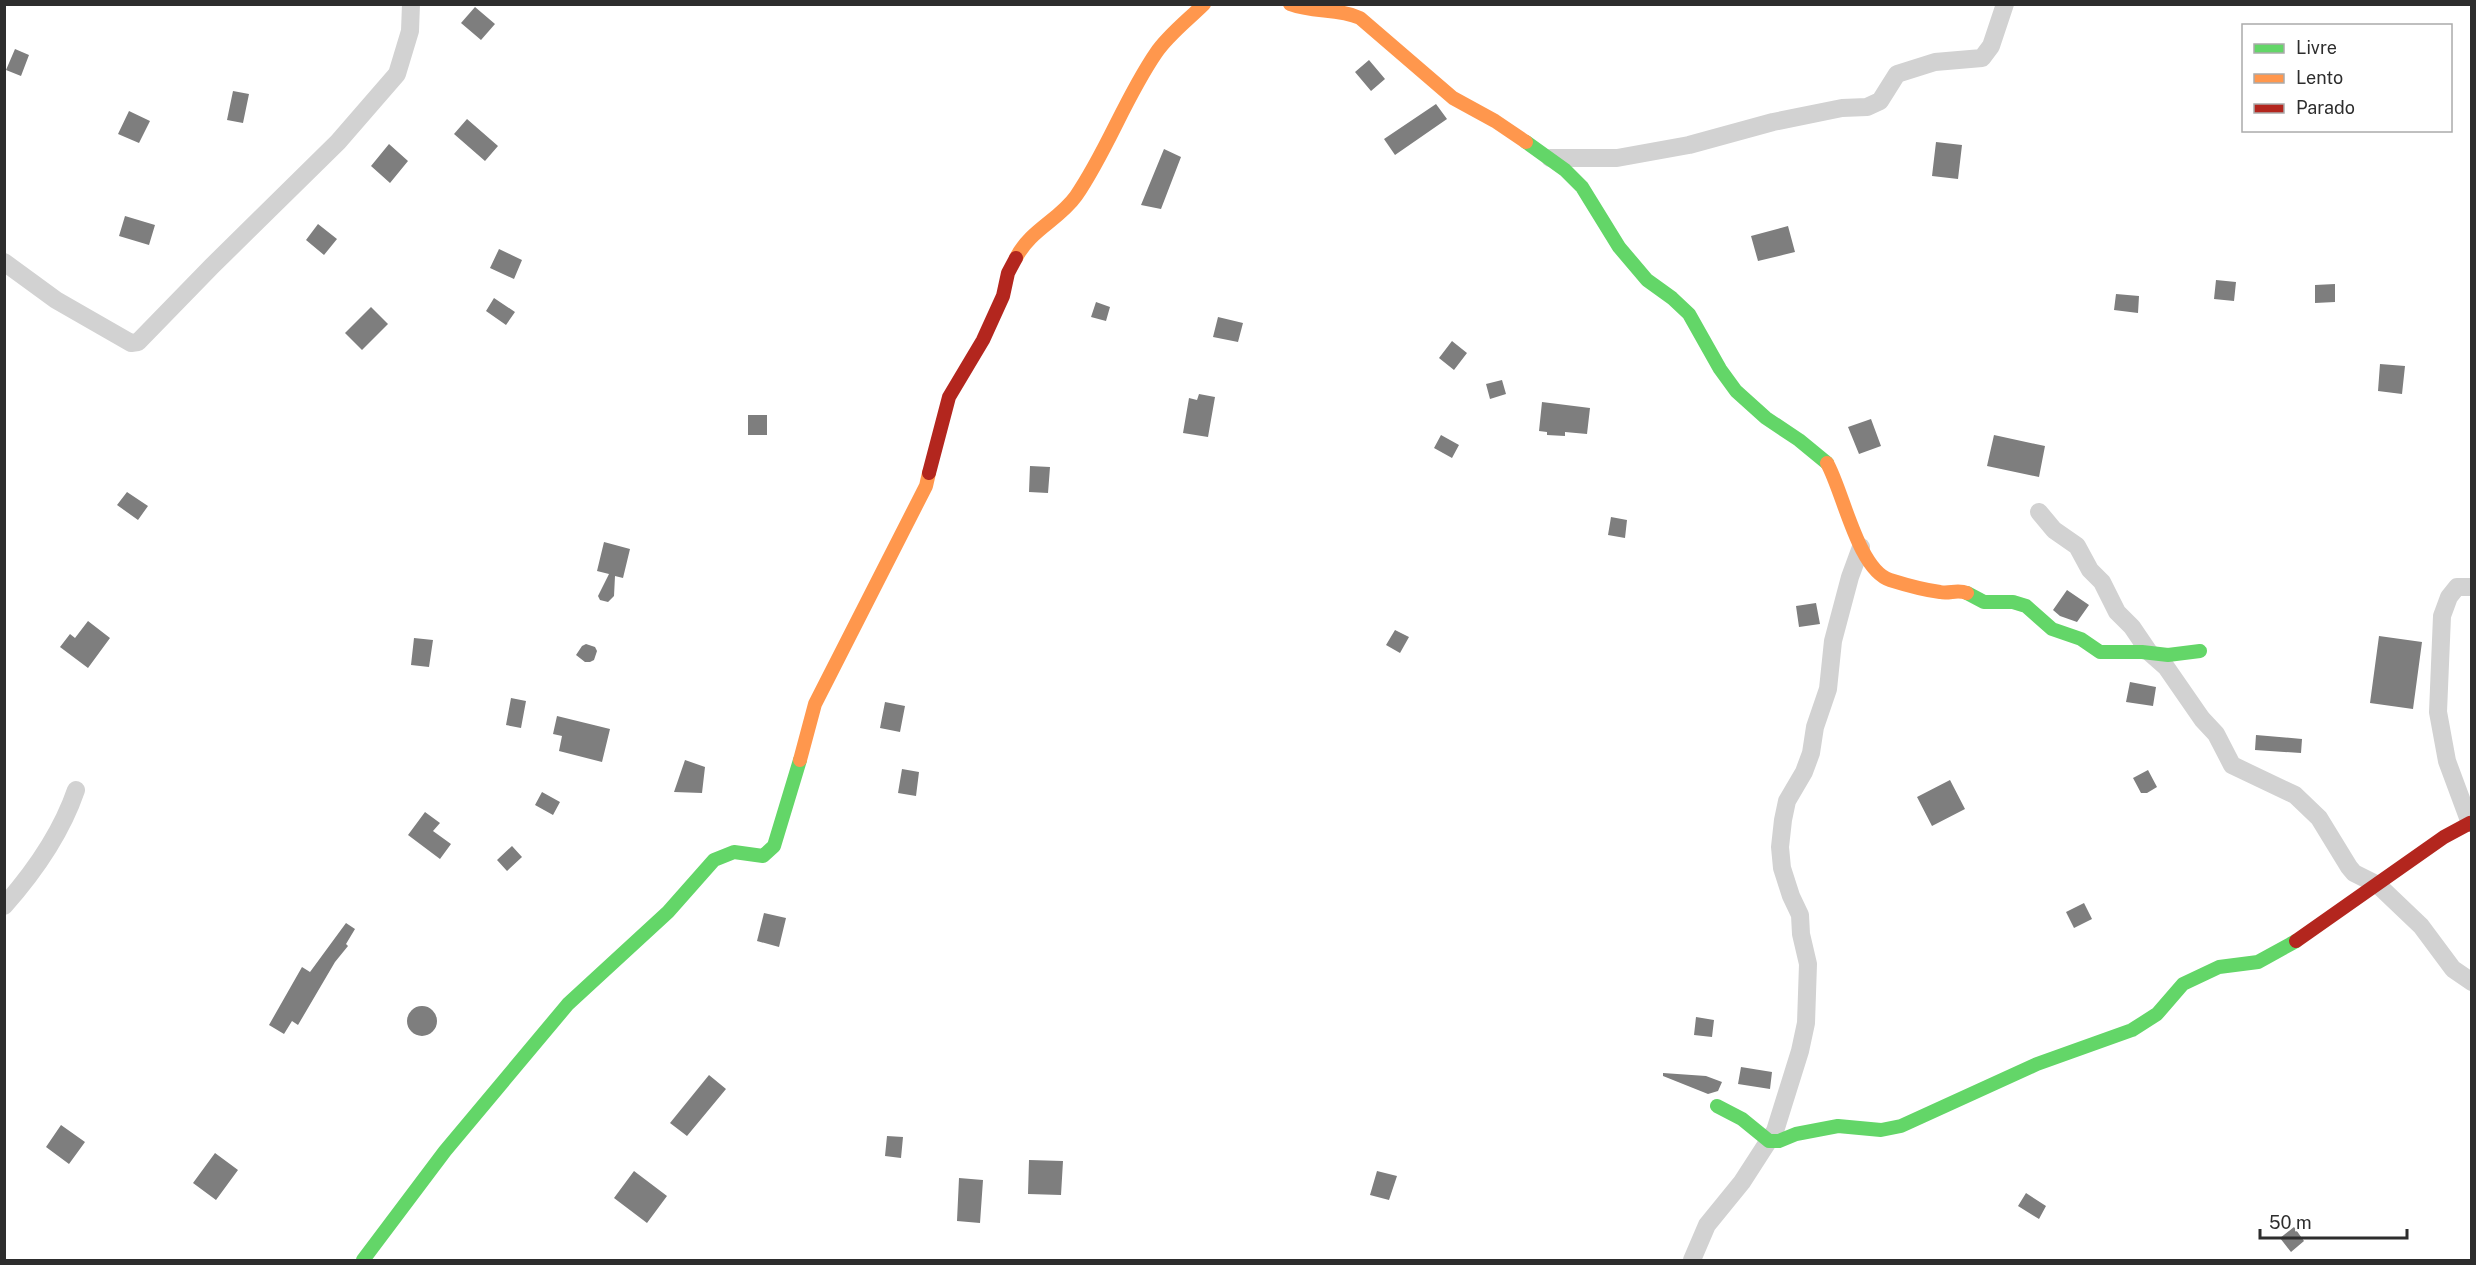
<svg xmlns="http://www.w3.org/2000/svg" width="2476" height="1265" viewBox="0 0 2476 1265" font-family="'Public Sans',sans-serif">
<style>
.building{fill:#7e7e7e}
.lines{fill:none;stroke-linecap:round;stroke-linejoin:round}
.street{stroke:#d2d2d2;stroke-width:18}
.fast{stroke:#63d668;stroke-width:14}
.slow{stroke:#ff974d;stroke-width:14}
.jam{stroke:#b3261e;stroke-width:14}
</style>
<rect width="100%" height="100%" fill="#fff"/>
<path class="building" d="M475,7l20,17 -14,16 -20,-17z
M15,49l14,6 -8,21 -15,-6z
M1369,60l16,19 -14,12 -16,-19z
M233,91l16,3 -6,29 -16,-3z
M1436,104l11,15 -52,36 -11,-16z
M129,111l21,10 -11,22 -21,-9z
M467,119l31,27 -13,15 -31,-27z
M1936,142l26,3 -4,34 -26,-3z
M389,144l19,17 -18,22 -19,-17z
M1164,149l17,8 -20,52 -20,-4z
M125,216l30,9 -6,20 -30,-9z
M318,224l19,15 -13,16 -18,-15z
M1788,226l7,26 -37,9 -7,-25z
M499,249l23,11 -8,19 -24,-11z
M2216,280l20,2 -2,19 -20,-2z
M2335,284v18l-20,1v-18z
M2116,294l23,2 -1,17 -24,-3z
M494,298l21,14 -9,13 -20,-14z
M1096,302l14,5 -4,14 -15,-4z
M371,307l17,17 -26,26 -17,-17z
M1218,317l25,6 -5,19 -25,-5z
M1452,341l15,12 -13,17 -15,-12z
M2380,364l25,2 -3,28 -24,-3z
M1502,380l4,14 -16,5 -4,-15z
M1199,394l16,3 -7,40 -25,-4 6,-35 8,2z
M1542,402l48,6 -3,26 -22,-2v4l-18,-1v-3l-8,-1z
M748,415h19v20h-19z
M1871,419l10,27 -22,8 -11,-27z
M1441,435l18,10 -7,13 -18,-10z
M1994,435l51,11 -6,31 -52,-11z
M1030,466l20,1 -2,26 -19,-1z
M127,492l21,14 -10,14 -21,-15z
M1611,517l16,3 -2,18 -17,-3z
M604,542l26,7 -7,29 -8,-2 -1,20 -6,6 -8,-2 -2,-4 11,-22 -12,-3z
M2067,590l22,15 -12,17 -17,-6 -7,-6z
M1816,603l4,21 -21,3 -3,-21z
M88,621l22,17 -22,30 -28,-21 10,-13 5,4z
M1395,630l14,7 -9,16 -14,-8z
M2379,636l43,6 -9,67 -43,-6z
M414,638l19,2 -4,27 -18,-2z
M586,644l9,3 2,4 -3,9 -4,2h-5l-9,-7 6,-9z
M2130,682l26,5 -3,19 -27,-4z
M511,698l15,3 -5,27 -15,-3z
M885,702l20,4 -5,26 -20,-4z
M557,716l53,13 -8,33 -43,-11 3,-15 -9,-2z
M2256,735l46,4 -1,14 -46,-3z
M685,760l20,7 -3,26 -28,-1z
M902,769l17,3 -3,24 -18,-3z
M2148,770l9,17 -10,6h-6l-8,-15z
M1950,780l15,29 -33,17 -15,-29z
M542,792l18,10 -7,13 -18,-10z
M425,812l15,11 -7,8 18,13 -11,15 -32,-24z
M512,846l10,11 -15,14 -10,-11z
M2084,903l8,16 -18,9 -8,-16z
M764,913l22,5 -7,29 -22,-6z
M346,923l9,6 -9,15 2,2 -13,16 -37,63 -6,-4 -8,13 -15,-9 33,-58 8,5z
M407 1021a15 15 0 1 1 30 0a15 15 0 1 1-30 0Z
M1696,1017l18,3 -2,17 -18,-2z
M1741,1067l31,5 -2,17 -32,-5z
M1663,1073l43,3 16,6 -4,9 -10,3 -45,-18z
M709,1075l17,14 -39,47 -17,-13z
M61,1125l24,17 -16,22 -23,-17z
M887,1136l16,1 -2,21 -16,-2z
M215,1153l23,17 -22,30 -23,-17z
M1029,1160l34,1 -2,34 -33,-1z
M634,1171l33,25 -20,27 -33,-25z
M1377,1171l20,5 -8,24 -19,-5z
M959,1178l24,2 -3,43 -23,-2z
M2026,1193l20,13 -7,13 -21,-13z
M2294,1227l10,14 -13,11 -11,-14z"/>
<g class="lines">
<path class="street" d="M1550,158h67l72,-13 84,-23 69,-14 25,-1 13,-6 17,-27 38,-12 47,-4 9,-12 14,-42
M4,262l52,38 75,43 7,-1 74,-76 126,-124 59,-68 13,-43 1,-27
M2039,512l15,18 23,16 13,24 12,12 15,30 15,15 17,25 17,15 36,52 14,15 16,31 63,30 24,23 30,49 5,6 24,12 43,41 32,43 19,13
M2470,823l-23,-62 -9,-49 4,-96 7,-19 8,-10h15
M4,906c31,-35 57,-72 72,-116
M1692,1260l15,-35 35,-43 33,-51 25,-80 6,-28 2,-59 -7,-30 -1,-19 -9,-19 -9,-28 -2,-21 3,-27 4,-19 17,-29 7,-19 4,-26 13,-38 5,-48 17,-64 11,-30"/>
<path class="fast" d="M1526,142l39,28 17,17 37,60 28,33 25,18 17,16 31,55 16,22 30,27 33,22 28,23
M1967,593l17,9h29l13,4 26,23 29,10 19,13h42l26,3 32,-4
M1717,1106l25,13 27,22h10l17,-7 42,-8 43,4 20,-4 136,-62 95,-34 25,-16 26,-30 36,-17 39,-5 38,-21
M363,1260l82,-109 123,-147 100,-92 46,-52 20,-8 29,4 11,-10 26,-86"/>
<path class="slow" d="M1290,4c23,9 48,4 70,14l93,80 42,23 31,21
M1016,258c14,-28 43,-38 60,-62 31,-45 49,-98 80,-143 12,-18 33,-34 48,-49
M1827,463c16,28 31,107 63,117 16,5 34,10 50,12 10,2 17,-3 27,1
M800,760l15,-56 111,-218 3,-13"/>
<path class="jam" d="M929,473l20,-76 34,-57 20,-44 5,-23 8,-15
M2296,941l148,-104 26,-14 2,2"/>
</g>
<rect width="2476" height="1265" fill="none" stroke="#2d2d2d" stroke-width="12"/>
<rect x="2242" y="24" width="210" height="108" fill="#ffffff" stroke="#ababab" stroke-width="1.5"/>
<rect x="2254" y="44" width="30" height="9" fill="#63d668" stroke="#ababab" stroke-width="1.5"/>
<text x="2296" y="54" font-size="18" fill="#2d2d2d">Livre</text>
<rect x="2254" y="74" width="30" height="9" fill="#ff974d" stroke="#ababab" stroke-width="1.5"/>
<text x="2296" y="84" font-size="18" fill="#2d2d2d">Lento</text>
<rect x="2254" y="104" width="30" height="9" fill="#b3261e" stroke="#ababab" stroke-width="1.5"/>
<text x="2296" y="114" font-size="18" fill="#2d2d2d">Parado</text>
<path d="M2260 1229v9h147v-9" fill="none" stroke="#2d2d2d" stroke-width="3"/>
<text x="2269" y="1229" font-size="18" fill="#2d2d2d" stroke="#ffffff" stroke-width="4.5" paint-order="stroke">50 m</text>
</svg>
